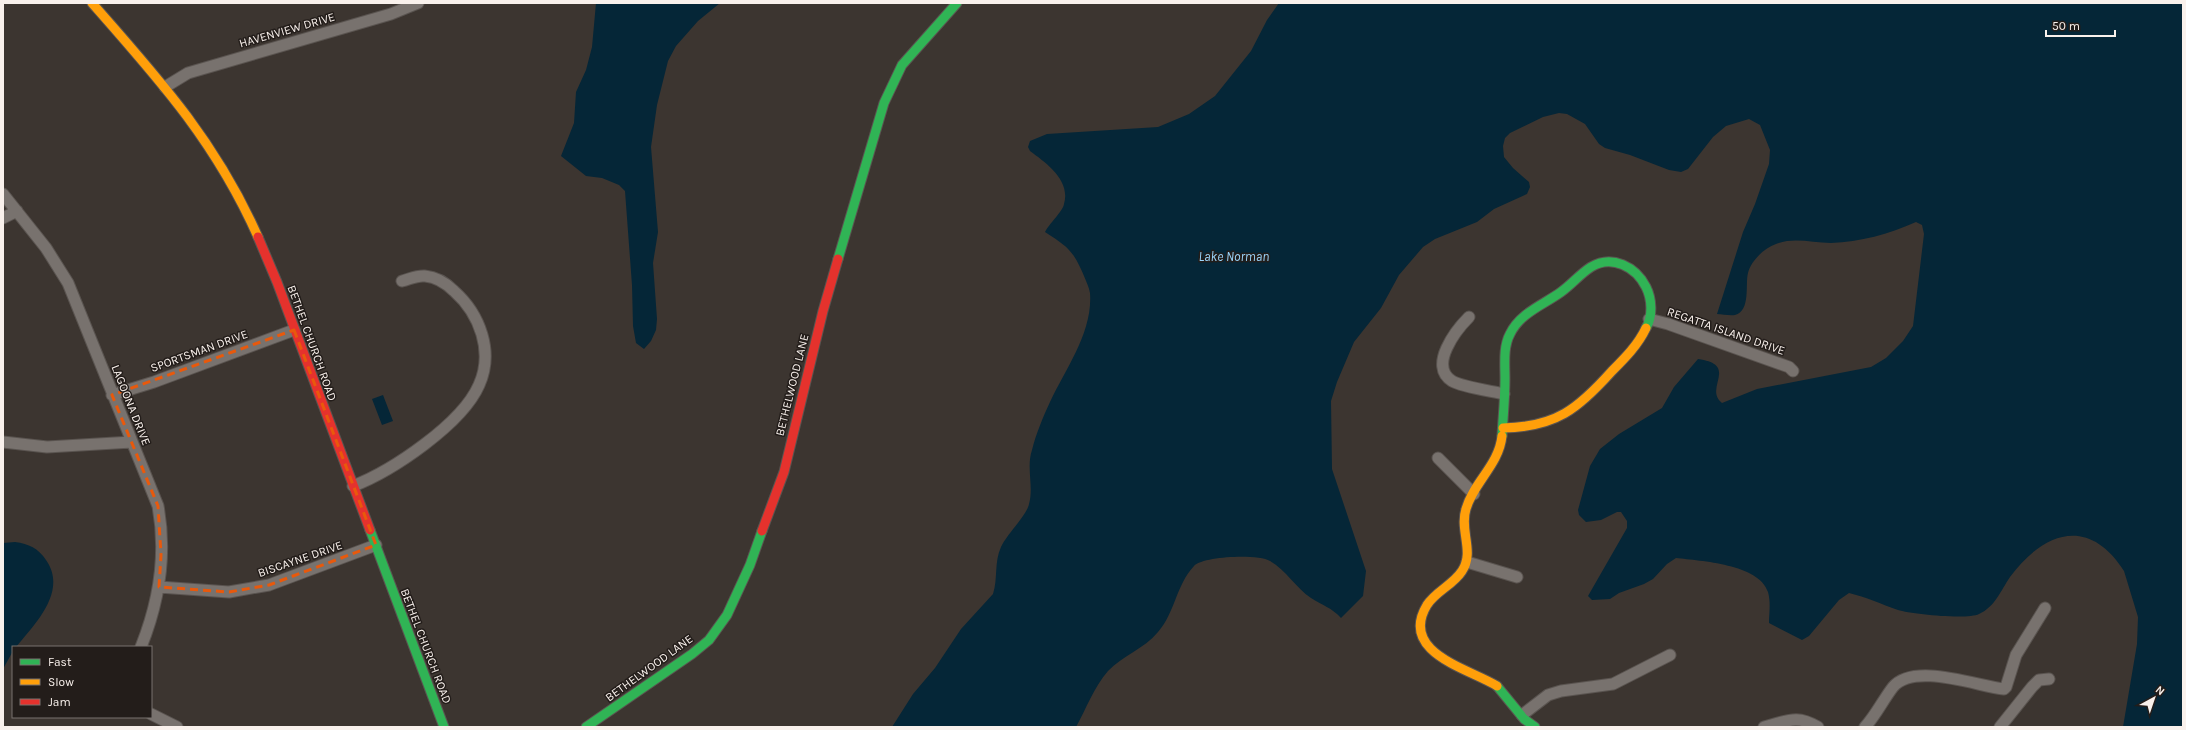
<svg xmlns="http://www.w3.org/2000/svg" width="2186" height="730" viewBox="0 0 2186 730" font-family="Karla,sans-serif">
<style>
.water{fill:#052637}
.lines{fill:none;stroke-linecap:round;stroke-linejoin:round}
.street-casing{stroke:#5a5450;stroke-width:13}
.fast-casing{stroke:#5a5450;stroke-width:11}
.slow-casing{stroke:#5a5450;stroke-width:11}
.jam-casing{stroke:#5a5450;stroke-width:11}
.street{stroke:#78726e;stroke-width:11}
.fast{stroke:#30b455;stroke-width:9}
.slow{stroke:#ff9f0a;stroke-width:9}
.jam{stroke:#e5322d;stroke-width:9}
.marked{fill:none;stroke:#e8590c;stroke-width:3;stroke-dasharray:8 5;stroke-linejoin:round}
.labels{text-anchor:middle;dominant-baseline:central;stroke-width:3;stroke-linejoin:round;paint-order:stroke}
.street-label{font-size:12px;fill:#f9f1ec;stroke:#231d1a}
.water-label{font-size:13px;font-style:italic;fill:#9bd6fc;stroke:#231d1a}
</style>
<rect width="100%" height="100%" fill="#3c3530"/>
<path class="water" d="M596,3h124l-22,18 -22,25 -8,15 -11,44 -6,42 7,85 -5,31 4,56 -1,11 -5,11 -7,8 -8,-6 -3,-17 -1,-41 -7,-94 -6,-6 -17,-7 -16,-2 -25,-20 13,-33 2,-31 10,-22 6,-23z
M1279,3h904v724h-60l14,-83 1,-27 -14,-46c-35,-55 -80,-40 -114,6 -9,13 -15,30 -31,37 -12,6 -68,0 -81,-4 -17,-6 -32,-13 -49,-17l-10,7 -30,36 -7,4 -33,-17c0,-10 2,-20 -1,-31 -9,-28 -67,-31 -92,-34l-9,6 -14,15 -9,5 -25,9 -9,6 -18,1 -4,-4 39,-68v-7l-6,-9h-4l-16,8 -15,2 -7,-7 -1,-5 12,-44 10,-17 19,-15 43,-26 12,-21 24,-28c42,6 5,29 24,44l35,-14 114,-22 15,-9 17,-17 10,-15 11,-92 -2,-9 -6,-3c-27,12 -56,20 -85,21 -19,0 -37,-6 -55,1 -12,4 -25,17 -28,29 -3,11 3,38 -13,42 -5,1 -13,-1 -18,-1l26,-82 12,-28 14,-40 1,-14 -10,-25 -11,-6 -23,7 -13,11 -25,32 -7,3 -12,-2 -39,-15 -25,-7 -6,-4 -14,-20 -18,-10 -8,-1 -16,4 -33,16 -5,5 -2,8 1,11 9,11 16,14 1,5 -3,7 -33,15 -17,13 -42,17 -12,8 -24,28 -18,33 -27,34 -17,40 -6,19 1,68 34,102 -3,25 -22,22c-9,-10 -19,-13 -30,-20 -15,-10 -25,-28 -41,-37 -12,-7 -66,-5 -76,5 -18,19 -19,47 -36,66 -14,17 -36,24 -50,39 -14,16 -22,38 -32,56h-184l21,-33 22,-26 26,-39 32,-35c5,-15 1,-32 8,-47 6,-13 26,-32 28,-43 5,-18 -3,-36 3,-54 4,-16 11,-33 18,-48 16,-34 43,-70 40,-109 -1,-6 -4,-12 -6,-17 -11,-26 -16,-29 -39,-44 4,-8 18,-21 19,-28 7,-24 -18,-41 -34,-53l-2,-4 2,-6 17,-7 111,-7 31,-13 26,-18 36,-45 16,-31z
M383,395l10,26 -11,4 -10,-26z
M15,542c14,2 23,6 31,18 22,31 -11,64 -30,87h-3v4l-10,18v-126z"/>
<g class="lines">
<g class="street-casing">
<path id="street" d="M165,87l23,-14 203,-59 27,-11
M3,194l43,54 22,35 90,223c9,49 1,96 -17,141
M3,218l14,-7
M1469,317c-13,13 -41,49 -17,64 10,6 39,10 52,13
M1649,319l19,5 121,43 4,4
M112,395l42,-13 140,-52
M3,442l44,5 85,-5
M1438,458l36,36
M353,486c39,-15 109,-62 126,-101 15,-33 1,-71 -25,-94 -7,-7 -18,-14 -29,-15 -8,-1 -15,3 -23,5
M1467,562l50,15
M159,587l70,5 40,-7 107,-40
M151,714l26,13
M1522,715l26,-20 13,-4 52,-7 57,-29
M1764,727c24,-6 32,-13 54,0
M1865,727c11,-12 18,-27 28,-40 21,-25 84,-1 111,2l2,-2 10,-32 29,-47
M2000,727l32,-40 7,-7 10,-1"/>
</g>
<g class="fast-casing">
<path id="fast" d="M838,259l46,-156 18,-38 55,-62
M1502,436c1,-19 3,-38 3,-57 0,-15 -2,-32 5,-45 10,-21 33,-29 51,-42 11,-8 19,-18 30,-25 21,-13 45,0 55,20 6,12 7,29 0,41
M370,530l74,197
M1497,686l27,33 11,8
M586,727l106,-73 17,-14 18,-25 23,-50 12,-34"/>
</g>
<g class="slow-casing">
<path id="slow" d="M92,3c67,76 124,139 166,234
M1503,428c53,-1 75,-19 109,-57 13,-13 26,-26 34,-43
M1497,686c-27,-17 -99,-33 -70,-81 9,-14 26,-20 35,-34 13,-19 -3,-41 4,-62 7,-26 33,-44 36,-73"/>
</g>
<g class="jam-casing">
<path id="jam" d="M258,237l19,45 93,248
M762,531l22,-59 39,-161 15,-52"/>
</g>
<use href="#street" class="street"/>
<use href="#fast" class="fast"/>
<use href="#slow" class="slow"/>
<use href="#jam" class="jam"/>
</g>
<path class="marked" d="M294,330l82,215 -107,40 -40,7 -70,-5 2,-32 -3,-49 -46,-111z"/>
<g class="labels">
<g class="street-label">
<text transform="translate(287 30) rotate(-16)">HAVENVIEW DRIVE</text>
<text transform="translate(1726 331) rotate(19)">REGATTA ISLAND DRIVE</text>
<text transform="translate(312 343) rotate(70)">BETHEL CHURCH ROAD</text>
<text transform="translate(199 351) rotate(-20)">SPORTSMAN DRIVE</text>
<text transform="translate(792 385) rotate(-76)">BETHELWOOD LANE</text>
<text transform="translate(131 405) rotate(68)">LAGOONA DRIVE</text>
<text transform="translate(300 559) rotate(-19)">BISCAYNE DRIVE</text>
<text transform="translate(426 646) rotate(69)">BETHEL CHURCH ROAD</text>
<text transform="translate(649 668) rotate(-36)">BETHELWOOD LANE</text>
</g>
<g class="water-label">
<text x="1234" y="256">Lake Norman</text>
</g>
</g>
<rect width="2186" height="730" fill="none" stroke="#f9f1ec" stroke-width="8"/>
<rect x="12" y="646" width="140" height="72" fill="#231d1a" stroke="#79726e"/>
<rect x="20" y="659" width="20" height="6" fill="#30b455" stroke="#79726e"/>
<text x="48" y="666" font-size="12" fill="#f9f1ec">Fast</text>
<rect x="20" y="679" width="20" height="6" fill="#ff9f0a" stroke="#79726e"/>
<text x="48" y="686" font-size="12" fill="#f9f1ec">Slow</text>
<rect x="20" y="699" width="20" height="6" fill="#e5322d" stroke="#79726e"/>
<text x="48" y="706" font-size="12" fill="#f9f1ec">Jam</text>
<g transform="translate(2154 698) rotate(40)" stroke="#231d1a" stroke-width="3" paint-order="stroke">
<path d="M0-3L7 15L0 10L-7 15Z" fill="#f9f1ec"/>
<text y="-6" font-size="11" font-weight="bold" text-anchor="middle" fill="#f9f1ec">N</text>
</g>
<path d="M2046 30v6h69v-6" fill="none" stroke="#f9f1ec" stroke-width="2"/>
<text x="2052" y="30" font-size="12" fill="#f9f1ec" stroke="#231d1a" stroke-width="3" paint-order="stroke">50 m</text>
</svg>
